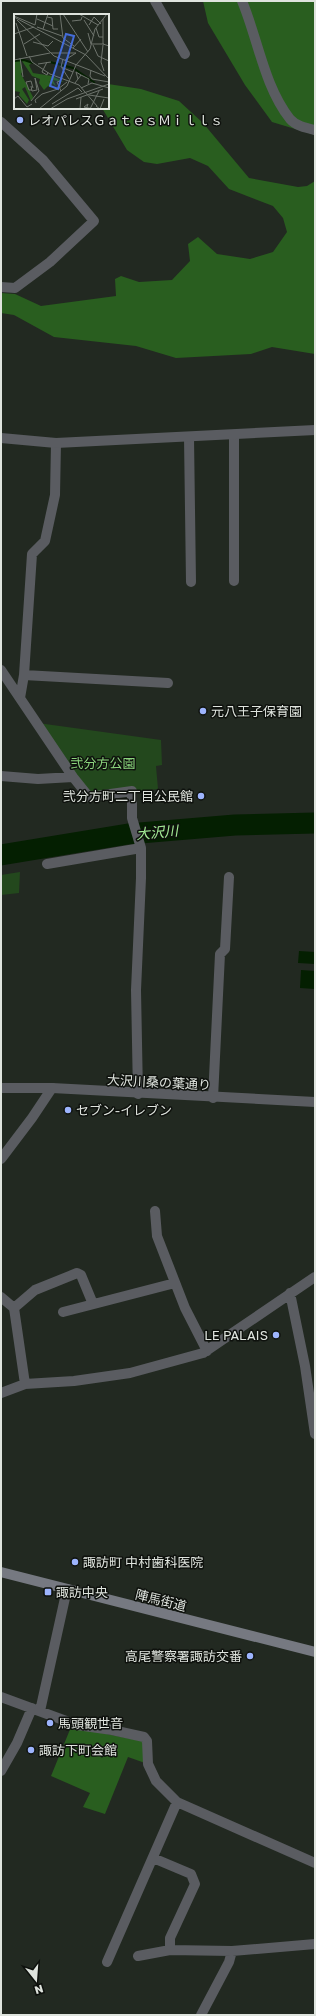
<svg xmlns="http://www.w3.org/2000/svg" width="316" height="2016" viewBox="0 0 316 2016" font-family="'Golos Text','Noto Sans JP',sans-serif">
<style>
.green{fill:#23481d}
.forest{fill:#295e1f}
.water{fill:#041f01}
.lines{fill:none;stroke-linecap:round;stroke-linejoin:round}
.stream{stroke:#041f01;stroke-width:3.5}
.river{stroke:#041f01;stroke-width:21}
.minor{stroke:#5a5c61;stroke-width:10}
.tertiary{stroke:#5a5c61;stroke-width:10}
.secondary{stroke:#767981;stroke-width:10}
.poi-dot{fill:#9db4fd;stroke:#0e110d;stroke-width:1.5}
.labels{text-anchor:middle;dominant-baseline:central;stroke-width:3;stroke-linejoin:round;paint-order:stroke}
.poi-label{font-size:13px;fill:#dfe4de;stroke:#0e110d;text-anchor:start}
.park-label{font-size:13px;fill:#8bd57d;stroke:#0e110d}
.street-label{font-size:13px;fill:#dfe4de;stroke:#0e110d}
.water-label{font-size:14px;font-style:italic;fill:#a5f097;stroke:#0e110d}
.inset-river{fill:none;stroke:#041f01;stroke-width:2}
.inset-road{fill:none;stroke:#6e746d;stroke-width:1}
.view{fill:#446cd9;fill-opacity:0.15;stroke:#446cd9;stroke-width:2}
.inset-edge{fill:none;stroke:#dfe4de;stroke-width:2}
</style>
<rect width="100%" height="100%" fill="#222921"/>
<path class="green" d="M38,723l123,17 1,25 -6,1 2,23 -69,8z
M20,872l-1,21 -18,2v-20z"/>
<path class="forest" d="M203,1h112v134l-43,-13 -27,-37 -37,-62z
M108,84l33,5 38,12 24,22 46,55 49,9 9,-1 8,-5v173l-43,-7 -21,7 -75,4 -40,-12 -82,-9 -40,-22 -13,-2v-20l14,1 26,12 75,-10 -1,-17 6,-3 18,6 33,-2 18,-19 -2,-17 10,-7 19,17 33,5 23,-7 14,-20 -4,-14 -10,-12 -44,-17 -21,-23 -18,-8 -33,6 -13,-2 -17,-12 -25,-42h6z
M71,1727l71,14 2,2 1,20 -17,-6 -23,57 -22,-7 7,-14 -39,-17z"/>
<path class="water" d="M299,951l16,1v12l-17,-1z
M301,970l14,1v18l-15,-1z"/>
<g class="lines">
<path class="stream" d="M128,834l2,6"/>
<path class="river" d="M1,855l127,-21 107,-9 80,-2"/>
<path class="minor" d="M155,1l30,53
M242,1c16,38 22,85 48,118 6,7 16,9 25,11
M1,122l42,38 51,61 -44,41 -35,26 -14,-1
M234,435v146
M189,437l2,145
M1,670l72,107 16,20 43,-6v27l9,30v30l-5,112 2,104
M24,675l144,8
M20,698l4,-23 8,-121 13,-13 10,-46 1,-52
M1,776l37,3 35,-2
M47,864l94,-16
M213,1098l7,-144 5,-5 4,-72
M1,1159l31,-41 20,-30
M155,1211l2,25 28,72 22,43
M290,1293l15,73 10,68
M1,1297l13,11 11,76
M14,1308l21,-18 42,-17 4,2 12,29
M63,1312l112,-29
M1,1393l24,-9 49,-3 56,-8 73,-20 112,-76
M1,1697l76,28 35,5 32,7 3,4 1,23 8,17 21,21 138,61
M40,1711l27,-122
M1,1771l16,-28 15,-35
M153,1858l38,16 4,10 -25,54v12
M138,1956l32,-6 62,1 83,-7
M107,1962l70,-160
M201,2015l28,-53 3,-11"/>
<path class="tertiary" d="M1,438l55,5 259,-13
M1,1088h51l263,14"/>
<path class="secondary" d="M1,1572l314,80"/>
</g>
<g class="poi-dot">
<circle cx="20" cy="120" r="4"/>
<circle cx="203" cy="711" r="4"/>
<circle cx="201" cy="796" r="4"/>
<circle cx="68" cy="1110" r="4"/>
<circle cx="276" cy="1335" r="4"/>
<circle cx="75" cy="1562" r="4"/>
<rect x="44" y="1588" width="8" height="8" rx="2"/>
<circle cx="250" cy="1656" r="4"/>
<circle cx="50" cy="1723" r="4"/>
<circle cx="31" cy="1750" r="4"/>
</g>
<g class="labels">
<g class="poi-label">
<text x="28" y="120">レオパレスＧａｔｅｓＭｉｌｌｓ</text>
<text x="211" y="711">元八王子保育園</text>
<text x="193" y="796" text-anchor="end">弐分方町二丁目公民館</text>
<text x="76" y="1110">セブン-イレブン</text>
<text x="268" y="1335" text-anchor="end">LE PALAIS</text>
<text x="83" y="1562">諏訪町 中村歯科医院</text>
<text x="56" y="1592">諏訪中央</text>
<text x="242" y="1656" text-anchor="end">高尾警察署諏訪交番</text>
<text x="58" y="1723">馬頭観世音</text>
<text x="39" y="1750">諏訪下町会館</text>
</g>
<g class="park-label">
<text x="103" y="763">弐分方公園</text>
</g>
<g class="street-label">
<text transform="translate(159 1082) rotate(3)">大沢川桑の葉通り</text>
<text transform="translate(161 1600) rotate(14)">陣馬街道</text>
</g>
<g class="water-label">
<text transform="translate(157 832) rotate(-5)">大沢川</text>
</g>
</g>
<g transform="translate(14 14)">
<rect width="95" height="95" fill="#222921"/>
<path d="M10,46l8,3 -3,2 4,8 19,3 12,6 -11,-2 3,6 -7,-5 4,6 -5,-1 -4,4 -5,-7 1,-4 -8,-3 -10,-15zM0,47h6l3,10 -2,3 12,23 -2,4 -6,-14 -3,2 7,11 -2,4 -8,-9 1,-3 -6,-1z" fill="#295e1f"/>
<path class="inset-river" d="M0,47l10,-1 9,3M36,48l23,6 22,15"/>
<path class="inset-road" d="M46,0l3,24M49,0l25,38M65,0l19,11M0,2l21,9 2,-11M0,3l72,38 23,24M33,3l5,1 1,11h5M23,5l16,7M89,5v25l6,2M3,6l37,36 51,20M70,6l10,16M58,7l9,-1 1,-3M2,9l11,33M75,11l5,-8 7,7M23,13l25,9M82,14l3,9h4M29,15l5,-15M74,19l3,11h13M0,20l20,-7M49,24l11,8M19,28l15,4 5,-5M10,30l16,-10M79,31l5,11 11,5M89,31l-2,17 3,9M59,34l8,-9M37,39h25M15,42l3,6 18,12 29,11 18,21M6,44l3,19M49,45l-2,8 12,5M0,46l36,-7M51,46l11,-7M33,48l-5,10 5,3 1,-3M24,50l13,-2M48,54l7,11M77,56l-1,6 2,3 17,3M64,65l-2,-7 5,3M46,67l-3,1 4,9M61,69l6,-8 8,4 -1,5M17,72l1,5 5,-1 -2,-12 4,13 -8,10M67,74l11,-5 17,5M18,76h-3l-3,-8 5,-1 2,7M75,81l20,3M0,85l4,-3 9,11 5,-3M62,85l27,-10M22,89l-1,-3 7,-6 16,-5 9,-7M38,90l26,-16 4,4M82,92l4,3 4,-10M73,93l1,-3 -4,3 9,2M25,95l28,-23 9,-21 14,-16 5,-20 12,-15M36,95l17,-10 42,-15M66,95l1,-12M76,95l9,-18"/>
<path class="view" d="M52,20l8,2 -16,53 -8,-3z"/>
<rect width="95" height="95" class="inset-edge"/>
</g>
<rect width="316" height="2016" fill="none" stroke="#dfe4de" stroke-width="4"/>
<g transform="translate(36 1980) rotate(163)" stroke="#0e110d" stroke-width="3" paint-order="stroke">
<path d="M0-3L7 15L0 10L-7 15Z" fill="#dfe4de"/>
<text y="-6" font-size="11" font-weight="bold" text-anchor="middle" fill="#dfe4de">N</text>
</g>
</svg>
